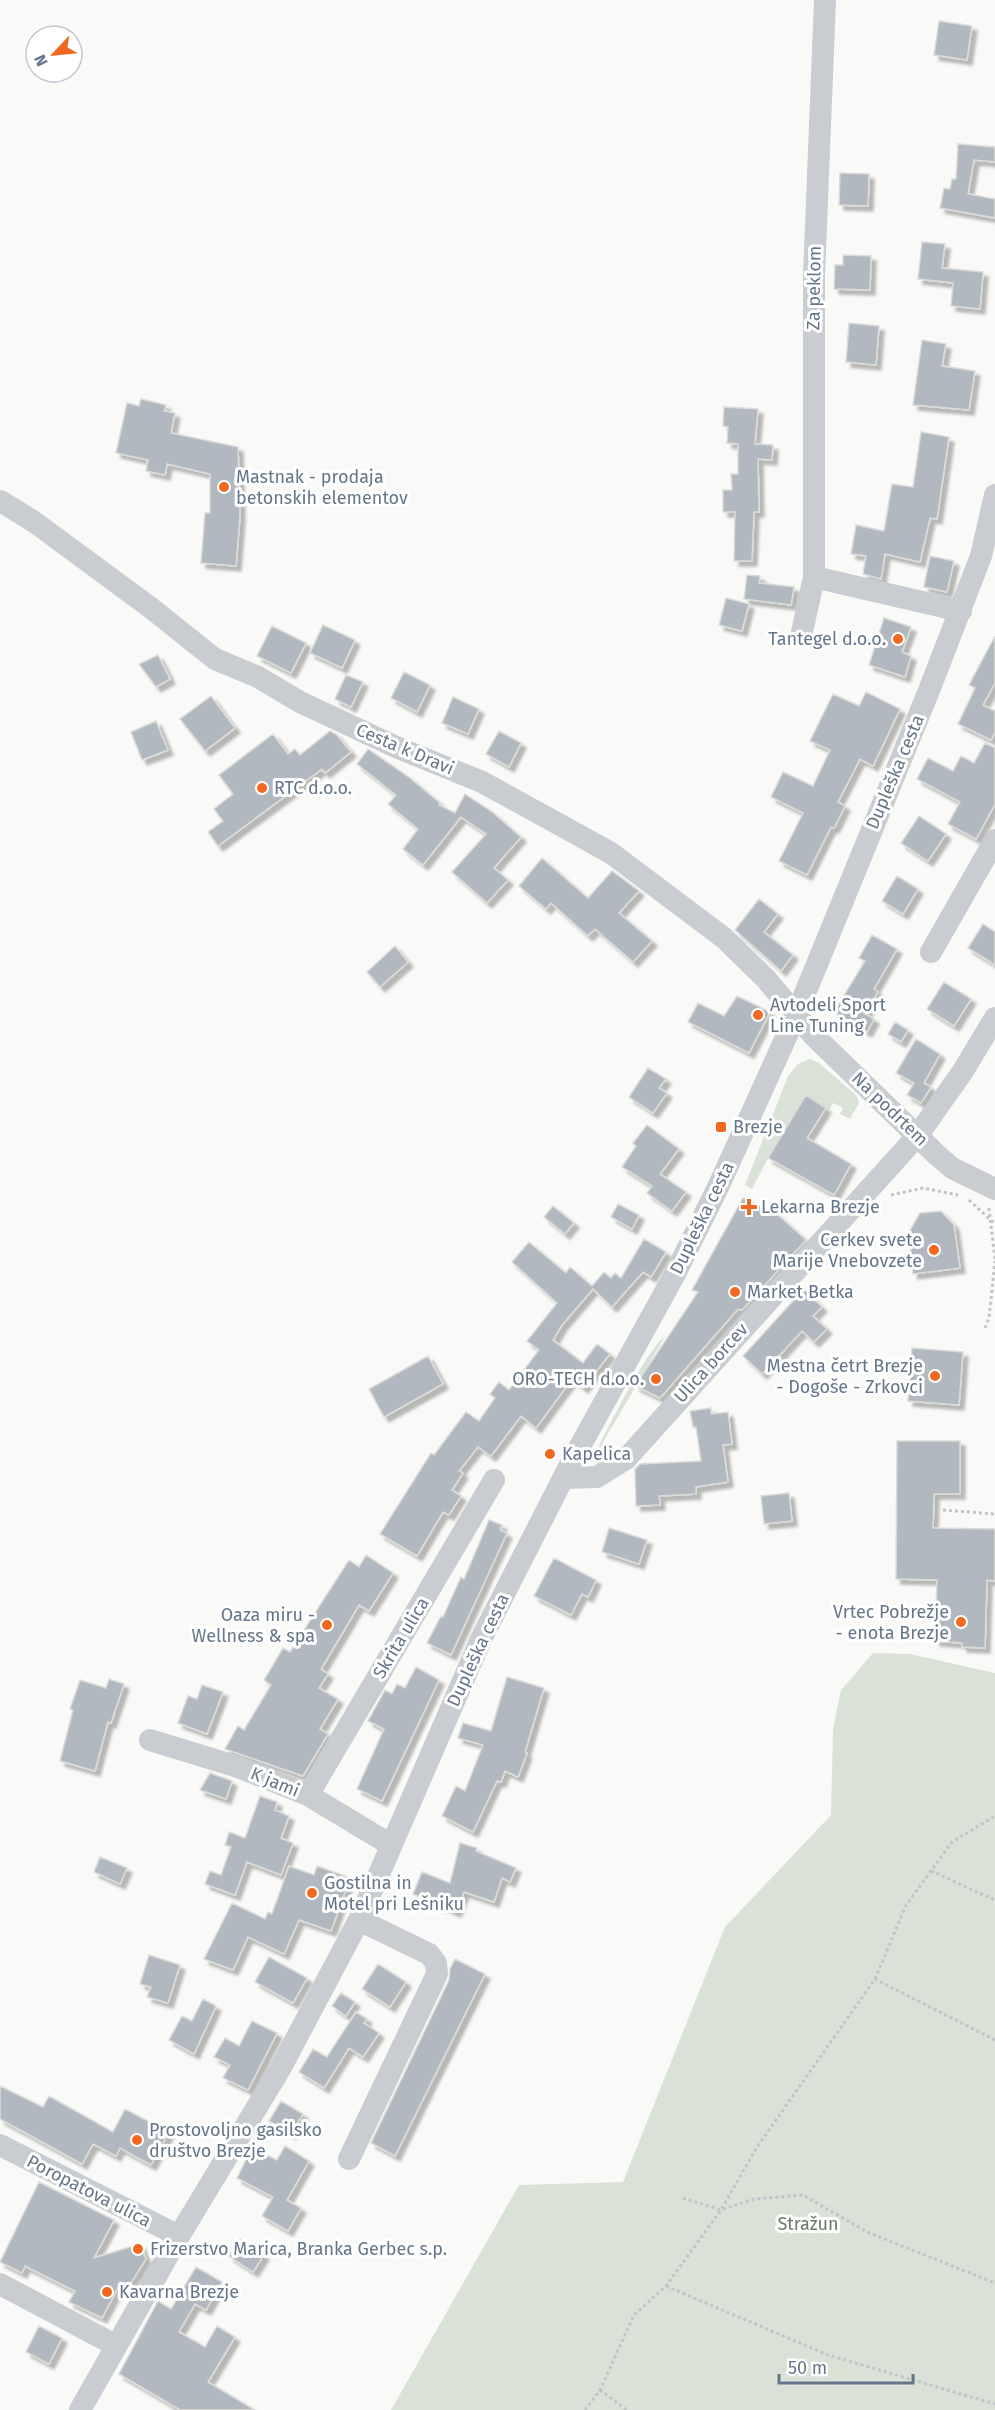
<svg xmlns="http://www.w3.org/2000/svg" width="995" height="2410" viewBox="0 0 995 2410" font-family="'Fira Sans',sans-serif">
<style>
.green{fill:#dae2d8}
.building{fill:#b1b8bf;stroke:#dbdbd9;stroke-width:1.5;filter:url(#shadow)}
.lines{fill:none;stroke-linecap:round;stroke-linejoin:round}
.path{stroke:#c2c4c7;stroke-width:3;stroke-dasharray:3 3;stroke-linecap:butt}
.minor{stroke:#c9ccd0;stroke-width:22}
.poi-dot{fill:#f16820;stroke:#fff;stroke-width:2}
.labels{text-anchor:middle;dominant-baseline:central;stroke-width:6;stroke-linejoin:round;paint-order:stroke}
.street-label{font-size:18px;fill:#66768a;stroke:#fff}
.poi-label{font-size:18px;fill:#66768a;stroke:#fff;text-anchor:start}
.park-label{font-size:18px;fill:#647b62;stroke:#fff}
</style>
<defs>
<filter id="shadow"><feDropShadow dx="5" dy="5" stdDeviation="1.5" flood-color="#0004"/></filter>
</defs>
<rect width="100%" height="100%" fill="#f9faf7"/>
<path class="green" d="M810,1059l9,4 38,33 2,7 -9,16 -10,-5 3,-6 -10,-5 -4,7 -23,-15 -38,63 -16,31 -7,-4 43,-109 10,-12z
M665,1336l-63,108 7,10 -10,10 -4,-1 -2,-5c13,-26 52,-106 72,-122z
M873,1653l37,1 85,19v737h-604l128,-225 104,-3 102,-255 106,-112 2,-86 8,-39z"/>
<path class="building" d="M939,21l33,5 -5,34 -33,-5z
M958,144l37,3v15l-21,-2 -6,34 27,5v19l-55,-10 4,-20 6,1 2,-10h4z
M840,173l29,1 -1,32 -29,-1z
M922,242l23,2 -3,24 41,4 -3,37 -29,-3 2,-23 -35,-4z
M843,255l28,1 -1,34 -36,-1 1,-24h8z
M849,323l30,3 -3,39 -30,-3z
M922,340l24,4 -4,22 33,5 -6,39 -56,-5z
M141,399l25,6 -2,6 11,2 -4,20 67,14 2,68 -4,51 -35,-3 4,-50h5v-39l-43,-10 -2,11 -19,-4 2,-11 -32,-7 11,-50 12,3z
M724,407l34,2 -3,35 18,1 -1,15 -14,-1 1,53h-5l-2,49h-18l1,-49h-12v-22h9l-1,-16h7v-30l-11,-1 1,-16 -5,-1z
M921,432l28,5 -12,82 -7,-1 -10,44 -35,-8 -4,25 -18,-5 3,-18 -15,-2 5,-29 28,6 8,-47 21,3z
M930,556l24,5 -7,31 -23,-5z
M747,575l13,1 -1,7 35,4 -3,18 -47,-6z
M726,598l23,6 -7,27 -23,-6z
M884,618l27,9 -9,25 9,4 -6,21 -36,-12z
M323,625l32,15 -13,28 -32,-15z
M272,626l34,17 -15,30 -34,-17z
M995,636v47l-12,22 12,6v21l-4,8 -33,-16 17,-36 -6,-3z
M158,655l12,24 -14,8 -17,-23z
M404,672l26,13 -13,27 -26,-14z
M346,675l17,7 -12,25 -16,-8z
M866,692l34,17 -27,57 -13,-7 -22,43 7,4 -11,22 -3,-1 -24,48 -28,-14 24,-48 -32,-16 12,-25 30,14 17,-36 -20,-9 23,-47 26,12z
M211,696l24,32 -30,23 -25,-32z
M453,697l26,12 -11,25 -26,-11z
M156,721l12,29 -26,10 -11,-28z
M330,731l6,3 15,18 -26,21 -3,-4 -104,77 -10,-14 15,-11 -9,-12 19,-15 -14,-19 54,-41 15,20 7,-5 5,6z
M499,731l22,12 -12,24 -23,-13z
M985,743l10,5v56l-19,35 -28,-15 12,-22 -43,-23 11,-21 25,13 8,-15 13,7z
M368,749l42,29 30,25 -1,2 16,8 10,-19 26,17 30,26 -27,31 14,12 -21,23 -35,-31 34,-38 -25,-17 -38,48 -20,-16 15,-20 -30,-25 8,-9 -39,-31z
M919,816l27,18 -18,27 -27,-18z
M542,858l46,40 24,-27 27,20 -20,22 33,28 -19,21 -38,-33 -7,7 -37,-33 -5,6 -27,-23z
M897,876l21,13 -15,25 -21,-13z
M759,899l19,15 -14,18 29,23 -12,16 -46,-41z
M983,924l12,8v33l-27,-17z
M872,935l25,14 -23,40 4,3 -13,22 9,5 -7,13 -33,-20 31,-51 -6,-3z
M395,946l13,16 -28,25 -13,-15z
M944,982l27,17 -17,27 -27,-17z
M737,996l33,16 -21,41 -61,-31 10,-19 26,13z
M895,1022l13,8 -7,12 -13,-8z
M916,1039l24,15 -16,29 7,4 -10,16 -14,-8 7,-12 -18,-10z
M648,1068l18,11 -7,9 8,5 -14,20 -24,-16z
M806,1095l20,13 -19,30 44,26 -17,31 -66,-37z
M647,1125l32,24 -19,25 26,18 -14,19 -25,-18 5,-7 -30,-19 14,-21 -3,-3z
M743,1198l33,15 30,27 -64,70 -4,-1 -78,89 -25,-12 63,-94 -6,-2z
M618,1204l21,11 -7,14 -21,-12z
M553,1206l21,17 -9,11 -21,-17z
M941,1211l13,14 6,43 -47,6 -4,-42 11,-19z
M644,1239l22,13 -15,25 -8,-5 -31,35 -19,-18 -31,36 -9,15 30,23 14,-19 13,10 -27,34 -11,-9 -36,49 -15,-12 -30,40 -13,-9 -19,24 4,2 -11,17 9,6 -12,19 -6,-3 -26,44 -37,-22 51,-81 3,2 32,-43 13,9 16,-23 -5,-4 9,-12 10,8 30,-40 -12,-9 30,-38 -45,-41 17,-20 37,31 4,-6 22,19 12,-14 7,6 4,-5 6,5z
M804,1289l18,18 -9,9 14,13 -13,13 -12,-11 -40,43 -19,-18z
M912,1348l51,4 -4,53 -51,-4z
M428,1356l15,28 -59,33 -15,-28z
M711,1408v6l17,-2 4,32 -9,1 5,37 -32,5v7l-37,2 1,9 -24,1 -1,-37 5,-5 61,-3 -5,-34h-3l-3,-16z
M897,1441h63v53h-26l-1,34 62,1v52l-8,-1 -2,68 -23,-1v-4l-27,-2 2,-61 -41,-1z
M789,1493l3,28 -28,3 -3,-28z
M489,1520l13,5 -2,5 7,3 -56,122 -24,-12 14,-27 2,1 18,-40 3,2z
M609,1528l38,12 -8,24 -37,-12z
M366,1555l27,18 -24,38 -10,-6 -38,64 7,5 -9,14 19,11 -18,30 8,5 -25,42 -78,-27 13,-23 6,4 27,-45 -7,-5 19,-32 7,4 59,-92 10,7z
M554,1558l42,22 -8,17 -6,-3 -11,21 -37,-19z
M416,1667l23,13 -57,121 -25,-12 27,-60 -16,-8 17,-31 7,4 5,-10 8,4z
M507,1677l37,11 -19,64 2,1 -9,24 -13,-6 -4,11 -4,-1 -24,51 -31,-16 14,-30 9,5 18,-46 -25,-7 5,-15 28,8z
M109,1679l15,5 -13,39 -3,-1 -13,49 -35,-10 13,-51 -3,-1 10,-29 26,8z
M202,1685l21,7 -16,42 -29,-11 10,-27 9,3z
M210,1773l22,8 -6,18 -26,-9z
M260,1796l17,6 -2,8 14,6 -8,22 12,5 -12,32 -34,-13 -12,33 -30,-11 5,-13 11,4 10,-28 -6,-2 4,-13 16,6z
M460,1843l17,5 -1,3 40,17 -6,14 -8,-4 -8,24 -30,-10 -8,20 -43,-18 9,-22 28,11z
M100,1857l27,11 -7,16 -26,-12z
M289,1866l25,9 3,-9 33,12 -19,53 -32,-11 -15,34 -36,-17 -15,33 -29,-11 28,-56 33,16 3,-7 4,2z
M149,1955l31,10 -12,38 -21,-6 4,-10 -11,-3z
M269,1957l38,21 -14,25 -38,-21z
M455,1959l30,15 -90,182 -24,-13 78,-163 1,-11z
M378,1964l28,18 -16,25 -28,-18z
M341,1993l14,9 -9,14 -14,-10z
M203,1999l13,7 -22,48 -25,-14 13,-24 10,5z
M356,2012l11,7 -3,4 15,10 -16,24 -14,-9 -25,40 -25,-16 14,-23 14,8z
M252,2021l25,12 -29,57 -25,-12 7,-13 -16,-8 11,-19 14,8z
M0,2086l43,21 6,-11 64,36 12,-23 44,23 -18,33 -31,-17 -4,8 -23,-12 -11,20 -82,-45z
M281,2101l22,13 -12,20 -22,-13z
M285,2146l24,15 -22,39 14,8 -13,23 -26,-15 11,-19 -36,-19 15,-30 25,12z
M39,2182l75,38 -20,38 46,-14 6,15 -17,27 -8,-4 -19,36 -33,-16 6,-11 -50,-25 -3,7 -22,-11z
M240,2239l24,16 -11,17 -24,-16z
M196,2267l26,15 -16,28 -11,-6 -16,28 26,15 12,-21 18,11 -27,45 47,28h-75l-61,-36 39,-73 13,8z
M39,2326l23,12 -13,26 -23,-12z"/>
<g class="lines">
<path class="path" d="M891,1195l32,-7 35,7
M969,1200l26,24
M989,1208l6,51
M985,1328l4,-10 6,-57
M943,1510l52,4
M931,1871l64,29
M875,1979l31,-74 25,-34 21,-29 43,-26
M683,2198l38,12 33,-11 49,-4 64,37 128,51
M666,2286l162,69 167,49
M600,2390l27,20
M585,2410l15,-20 34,-75 32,-29 55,-76 36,-63 118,-168 120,61"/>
<path class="minor" d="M0,501l33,20 118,87 64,51 43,18 42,25 96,45 86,35 129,71 113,85 42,41 47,56 125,121 14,12 43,21
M814,577l147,34
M802,632l12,-55v-301l11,-276
M931,952l64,-112
M564,1478l33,-1 29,-18 292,-324 45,-64 32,-53
M150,1740l88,27 70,28 83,50
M308,1795l186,-315
M0,2145l179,91
M349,2159l88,-185 -1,-11 -7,-9 -70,-34
M0,2284l115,61
M80,2410l99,-174 101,-167 79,-149 123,-283 91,-178 102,-185 44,-89 78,-172 131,-320 53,-137 14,-61"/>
</g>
<g class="poi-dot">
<circle cx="224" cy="487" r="6"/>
<circle cx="898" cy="639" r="6"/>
<circle cx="262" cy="788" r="6"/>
<circle cx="758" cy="1015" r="6"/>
<rect x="715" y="1121" width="12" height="12" rx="3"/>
<path d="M746 1198h6v6h6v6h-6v6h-6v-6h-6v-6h6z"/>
<circle cx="934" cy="1250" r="6"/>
<circle cx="735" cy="1292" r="6"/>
<circle cx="935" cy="1376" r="6"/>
<circle cx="656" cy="1379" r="6"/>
<circle cx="550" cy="1454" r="6"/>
<circle cx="961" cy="1622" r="6"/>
<circle cx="327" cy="1625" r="6"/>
<circle cx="312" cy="1893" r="6"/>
<circle cx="137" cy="2140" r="6"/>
<circle cx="138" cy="2249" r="6"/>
<circle cx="107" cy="2292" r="6"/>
</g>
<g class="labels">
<g class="street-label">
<text transform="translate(814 288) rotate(-89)">Za peklom</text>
<text transform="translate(405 749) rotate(23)">Cesta k Dravi</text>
<text transform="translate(895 772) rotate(-67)">Dupleška cesta</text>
<text transform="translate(890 1109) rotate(44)">Na podrtem</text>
<text transform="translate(702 1218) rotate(-64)">Dupleška cesta</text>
<text transform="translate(711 1363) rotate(-48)">Ulica borcev</text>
<text transform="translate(401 1638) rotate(-59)">Skrita ulica</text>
<text transform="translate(478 1650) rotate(-65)">Dupleška cesta</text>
<text transform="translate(275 1782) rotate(22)">K jami</text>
<text transform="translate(89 2191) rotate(27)">Poropatova ulica</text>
</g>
<g class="poi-label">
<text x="236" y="477">Mastnak - prodaja<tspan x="236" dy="21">betonskih elementov</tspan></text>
<text x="886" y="639" text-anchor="end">Tantegel d.o.o.</text>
<text x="274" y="788">RTC d.o.o.</text>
<text x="770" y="1005">Avtodeli Sport<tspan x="770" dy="21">Line Tuning</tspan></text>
<text x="733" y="1127">Brezje</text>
<text x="761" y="1207">Lekarna Brezje</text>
<text x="922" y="1240" text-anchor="end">Cerkev svete<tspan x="922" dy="21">Marije Vnebovzete</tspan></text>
<text x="747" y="1292">Market Betka</text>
<text x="923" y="1366" text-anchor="end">Mestna četrt Brezje<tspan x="923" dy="21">- Dogoše - Zrkovci</tspan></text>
<text x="644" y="1379" text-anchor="end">ORO-TECH d.o.o.</text>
<text x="562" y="1454">Kapelica</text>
<text x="949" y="1612" text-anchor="end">Vrtec Pobrežje<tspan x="949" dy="21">- enota Brezje</tspan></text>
<text x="315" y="1615" text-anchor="end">Oaza miru -<tspan x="315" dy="21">Wellness &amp; spa</tspan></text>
<text x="324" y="1883">Gostilna in<tspan x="324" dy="21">Motel pri Lešniku</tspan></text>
<text x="149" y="2130">Prostovoljno gasilsko<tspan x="149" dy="21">društvo Brezje</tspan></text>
<text x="150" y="2249">Frizerstvo Marica, Branka Gerbec s.p.</text>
<text x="119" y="2292">Kavarna Brezje</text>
</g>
<g class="park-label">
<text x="808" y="2224">Stražun</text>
</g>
</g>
<g transform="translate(54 54) rotate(244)"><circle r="28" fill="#ffffff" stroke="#c2c8d0" stroke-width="1.5"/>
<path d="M0-4.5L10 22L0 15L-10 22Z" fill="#f16820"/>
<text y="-9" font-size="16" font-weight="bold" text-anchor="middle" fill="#66768a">N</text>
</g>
<path d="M779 2374v9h134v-9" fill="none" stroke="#66768a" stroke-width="3"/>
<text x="788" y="2374" font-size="18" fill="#66768a" stroke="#ffffff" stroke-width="4.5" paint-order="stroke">50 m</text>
</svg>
